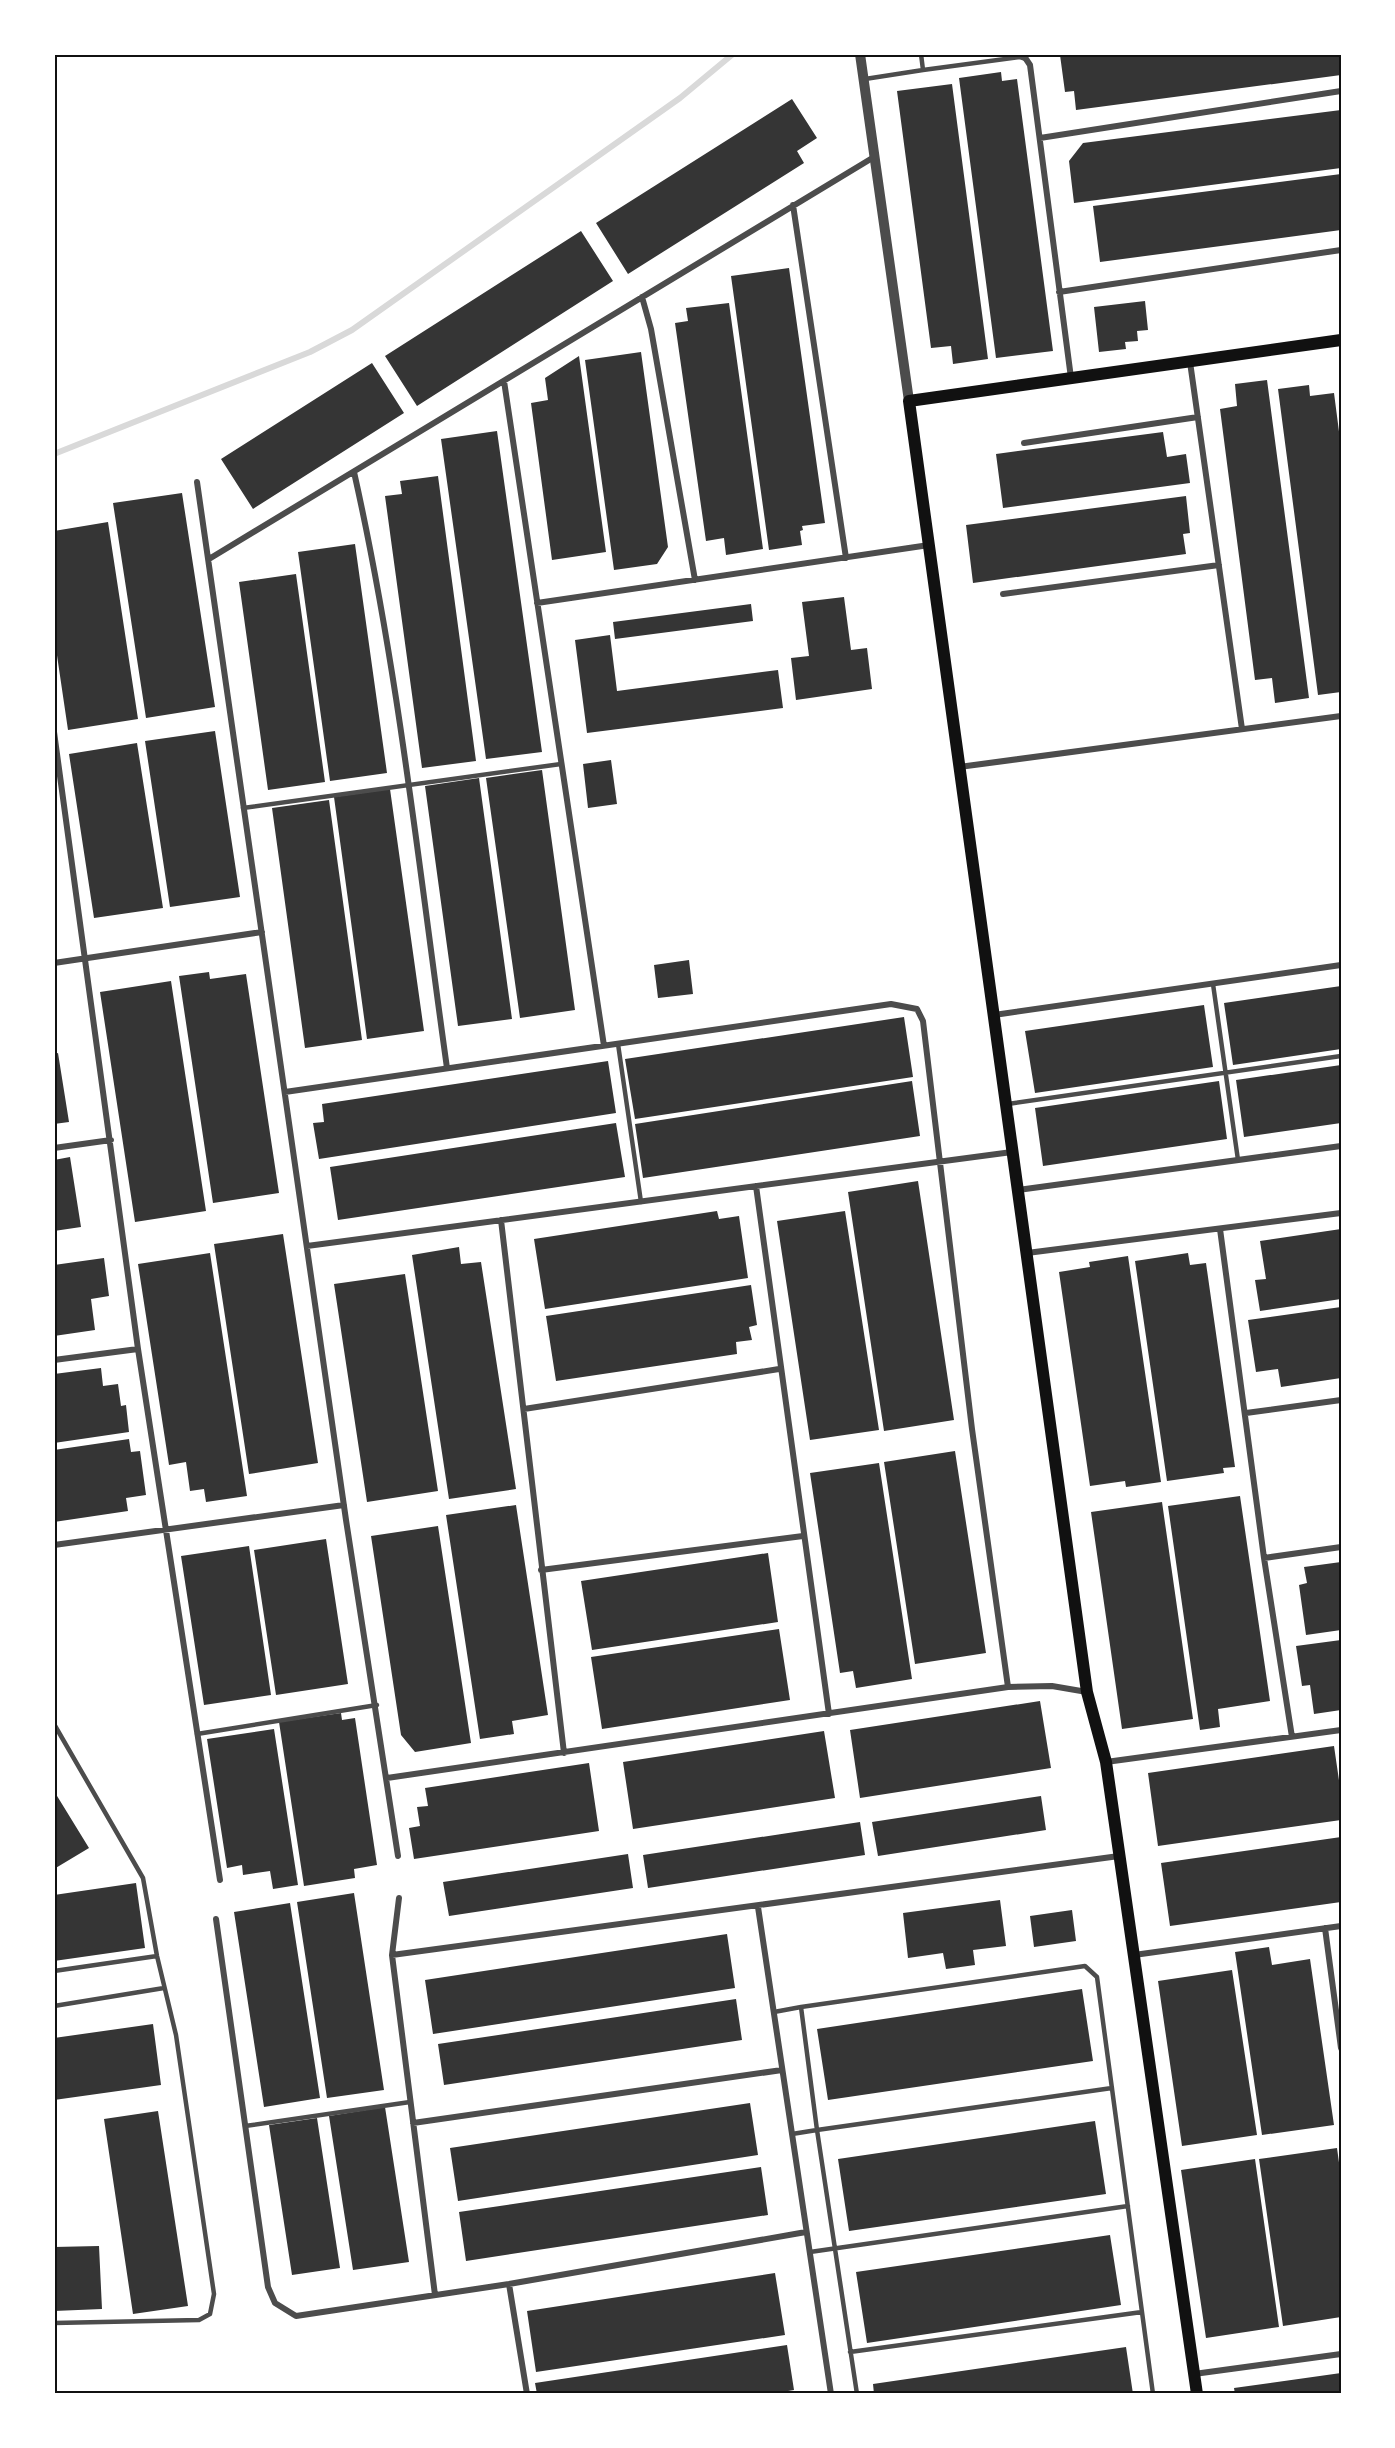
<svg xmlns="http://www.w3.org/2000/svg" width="1395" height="2448" viewBox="0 0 1395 2448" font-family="Montserrat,sans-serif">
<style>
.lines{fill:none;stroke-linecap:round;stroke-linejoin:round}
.stream{stroke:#d9d9d9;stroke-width:6}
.building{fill:#353535}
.service{stroke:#4c4c4c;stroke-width:4.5}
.minor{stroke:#4c4c4c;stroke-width:6}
.tertiary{stroke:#4c4c4c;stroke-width:10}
.secondary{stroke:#111;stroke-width:12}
.neatline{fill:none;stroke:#111;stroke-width:2}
</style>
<rect width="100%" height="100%" fill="#fff"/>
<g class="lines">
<path class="stream" d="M54,454l256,-102 42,-22 328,-232 53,-44"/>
</g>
<path class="building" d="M1341,54v21l-265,35 -2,-19 -9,1 -5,-37z
M1001,72l1,9 15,-2 36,272 -57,7 -37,-280z
M952,84l36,275 -35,5 -2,-18 -20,2 -34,-257z
M792,99l25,39 -20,13 7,12 -176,111 -32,-51z
M1341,110v58l-267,35 -5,-42 14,-18z
M1341,174v56l-241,32 -7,-56z
M581,231l32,50 -196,125 -32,-50z
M789,268l36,255 -23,3 1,4 -3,1 2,14 -33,5 -38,-274z
M1145,301l3,29 -11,1 1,10 -13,1 1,7 -27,3 -5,-45z
M729,303l34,246 -37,6 -2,-17 -18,3 -31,-218 13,-2 -2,-13z
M641,352l27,195 -11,17 -43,6 -29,-210z
M579,356l27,196 -54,8 -21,-157 17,-3 -3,-22z
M372,363l32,50 -151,96 -32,-50z
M1267,380l42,318 -34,5 -3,-25 -17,2 -35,-271 17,-3 -2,-22z
M1309,385l1,11 24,-3 7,54v245l-23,3 -40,-306z
M497,431l45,321 -56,7 -45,-320z
M1163,432l4,25 19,-3 4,29 -187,25 -7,-54z
M438,476l38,285 -54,7 -37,-272 17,-2 -2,-13z
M182,493l33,214 -69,11 -33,-215z
M1186,496l4,37 -7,1 3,20 -213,29 -7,-58z
M108,522l30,197 -70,11 -14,-95v-104z
M355,544l32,229 -57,8 -32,-229z
M296,574l29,208 -57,8 -29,-208z
M844,597l7,53 16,-2 5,41 -76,11 -5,-42 18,-2 -7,-54z
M751,604l2,17 -138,18 -2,-17z
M610,635l7,56 161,-21 5,38 -196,25 -12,-93z
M215,731l25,166 -70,10 -25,-166z
M137,743l26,165 -69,10 -25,-164z
M611,760l6,44 -29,4 -5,-44z
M542,770l33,240 -55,8 -34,-240z
M479,778l33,241 -54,7 -33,-240z
M390,789l34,242 -57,8 -33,-242z
M329,800l33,240 -57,8 -33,-240z
M689,960l4,34 -35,4 -4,-33z
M209,972l1,7 36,-5 33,219 -66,10 -34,-227z
M171,981l35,230 -71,11 -35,-230z
M1341,986v63l-108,16 -9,-62z
M1204,1005l9,62 -178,26 -10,-62z
M904,1017l9,60 -278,42 -10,-60z
M58,1053l11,69 -15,2v-70z
M608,1061l8,52 -297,46 -6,-36 11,-1 -2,-18z
M1341,1065v58l-97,14 -8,-57z
M912,1081l8,55 -277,42 -8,-54z
M1219,1081l8,58 -184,27 -8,-58z
M616,1123l9,54 -287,43 -8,-53z
M70,1157l11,70 -27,4v-71z
M918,1181l36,239 -70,11 -36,-239z
M717,1211l2,8 20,-3 9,62 -203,31 -11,-70z
M845,1211l34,219 -69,10 -33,-219z
M1341,1229v70l-81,12 -5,-31 11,-1 -6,-38z
M283,1234l35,229 -69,11 -35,-230z
M459,1247l2,17 20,-2 35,227 -67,10 -37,-244z
M210,1253l37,243 -41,6 -2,-13 -14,2 -4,-29 -17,3 -31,-201z
M1188,1253l2,12 16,-2 29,204 -12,1 1,5 -57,8 -32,-220z
M1128,1256l33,226 -35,5 -1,-6 -35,5 -31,-214 31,-5 -1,-5z
M104,1258l5,38 -18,3 4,31 -41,6v-71z
M405,1274l33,217 -71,11 -33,-218z
M751,1285l6,40 -8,2 3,13 -16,2 1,12 -181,27 -10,-65z
M1341,1307v71l-60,9 -3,-18 -22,3 -8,-52z
M101,1368l2,18 15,-2 3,22 5,-1 3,27 -75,11v-69z
M129,1439l2,13 9,-1 6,44 -20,3 2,13 -74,11v-72z
M955,1451l31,202 -71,11 -31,-202z
M879,1463l33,216 -56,9 -3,-17 -13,2 -30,-200z
M1240,1496l30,205 -52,8 2,18 -20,3 -32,-224z
M1162,1502l31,217 -71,10 -31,-217z
M516,1505l32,210 -36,6 2,13 -34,5 -34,-224z
M438,1526l33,217 -56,9 -14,-17 -30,-199z
M326,1539l22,145 -72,11 -22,-145z
M249,1546l22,149 -67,10 -23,-149z
M768,1553l10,69 -186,28 -11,-69z
M1341,1562v68l-35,5 -7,-50 8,-2 -3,-16z
M779,1629l11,71 -188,29 -11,-72z
M1341,1640v70l-27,4 -4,-29 -8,1 -6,-40z
M1040,1701l11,67 -191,30 -10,-68z
M341,1713l1,7 13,-2 22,147 -23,4 1,9 -51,8 -25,-164z
M274,1729l24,156 -25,4 -3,-18 -27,4 -1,-10 -15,3 -20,-129z
M824,1731l11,67 -202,31 -10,-67z
M1334,1746l7,48v26l-183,26 -10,-73z
M589,1763l10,68 -185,28 -5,-31 11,-2 -3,-19 11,-1 -3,-18z
M54,1791l35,57 -35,21z
M1041,1796l5,34 -168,26 -6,-34z
M860,1822l5,33 -217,33 -5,-33z
M1341,1837v65l-171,24 -9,-63z
M628,1854l5,34 -184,28 -6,-34z
M136,1883l9,65 -91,13v-66z
M354,1893l30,197 -57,8 -30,-196z
M1000,1900l6,46 -33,4 2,15 -29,4 -3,-16 -35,5 -5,-45z
M290,1903l30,195 -56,9 -30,-195z
M1072,1910l4,31 -42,6 -4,-31z
M727,1934l8,54 -302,46 -8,-54z
M1269,1947l3,18 38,-6 24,166 -72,10 -27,-183z
M1232,1970l25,165 -75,11 -24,-165z
M1082,1989l11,72 -265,39 -11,-71z
M736,1999l6,41 -298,45 -6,-41z
M153,2024l8,61 -107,15v-62z
M750,2103l8,52 -300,46 -8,-53z
M385,2107l24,155 -56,8 -24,-154z
M158,2111l30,195 -55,8 -29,-195z
M317,2118l23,150 -48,7 -23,-150z
M1095,2121l11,73 -257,37 -11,-72z
M1337,2148l4,29v140l-58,9 -24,-167z
M1255,2159l24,168 -73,11 -25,-168z
M761,2167l7,48 -302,46 -7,-49z
M1110,2235l11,70 -254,38 -11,-71z
M99,2246l3,63 -48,2v-64z
M775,2273l10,62 -249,37 -9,-61z
M787,2345l7,45 -24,4h-233l-2,-11z
M1126,2347l7,47h-259l-1,-10z
M1341,2373v21h-106l-1,-6z"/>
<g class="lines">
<path class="service" d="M923,70l97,-13 6,2
M865,79l58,-9 -2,-16
M243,808l318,-44
M1213,984l25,176
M618,1044l23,158
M1008,1104l333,-48
M54,1724l89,154 14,78 19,79 38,259 -4,20 -11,6 -145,3
M197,1734l180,-29
M54,1971l103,-15
M54,2006l110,-18
M774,2012l27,-5
M245,2126l165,-24
M792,2134l25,-4 -16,-123 284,-41 12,11 56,417
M810,2252l318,-46
M850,2352l292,-40
M857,2394l-40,-264 295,-42"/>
<path class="minor" d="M1026,59l4,6 41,313
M1040,138l301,-47
M793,205l53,353
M1059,292l282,-42
M642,297l9,32 44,251
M1190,362l52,367
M504,381l100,665
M1024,443l174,-26
M354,472c44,196 65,397 93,596
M197,482l149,1038 52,336
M209,559l665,-402
M1003,594l216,-29
M537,603l392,-58
M54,732l84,617 82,531
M959,767l382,-51
M54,963l208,-31
M994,1015l347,-50
M285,1092l606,-88 26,5 6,12 49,408 36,258
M54,1148l57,-8
M756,1186l73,528
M1018,1190l323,-44
M501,1220l63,533
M1220,1229l44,329 28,179
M307,1246l705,-94
M1027,1253l314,-40
M54,1360l84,-11
M524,1409l255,-40
M1246,1413l95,-13
M54,1545l290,-40
M1264,1558l77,-11
M541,1570l262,-34
M1106,1762l235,-32
M387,1778l621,-91 44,-1 35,6
M399,1898l-7,57 43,340
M758,1907l73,487
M216,1919l52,368 7,16 21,13 213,-32 297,-52
M1325,1928l16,120
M392,1955l727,-99
M1134,1955l207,-29
M413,2123l369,-53
M509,2284l18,110
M1194,2374l147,-20"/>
<path class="tertiary" d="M860,54l49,347"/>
<path class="secondary" d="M1197,2394l-91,-632 -19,-70 -178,-1291 432,-61"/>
</g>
<rect width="1395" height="2448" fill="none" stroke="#ffffff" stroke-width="111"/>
<rect x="56" y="56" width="1284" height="2336" class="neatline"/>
</svg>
